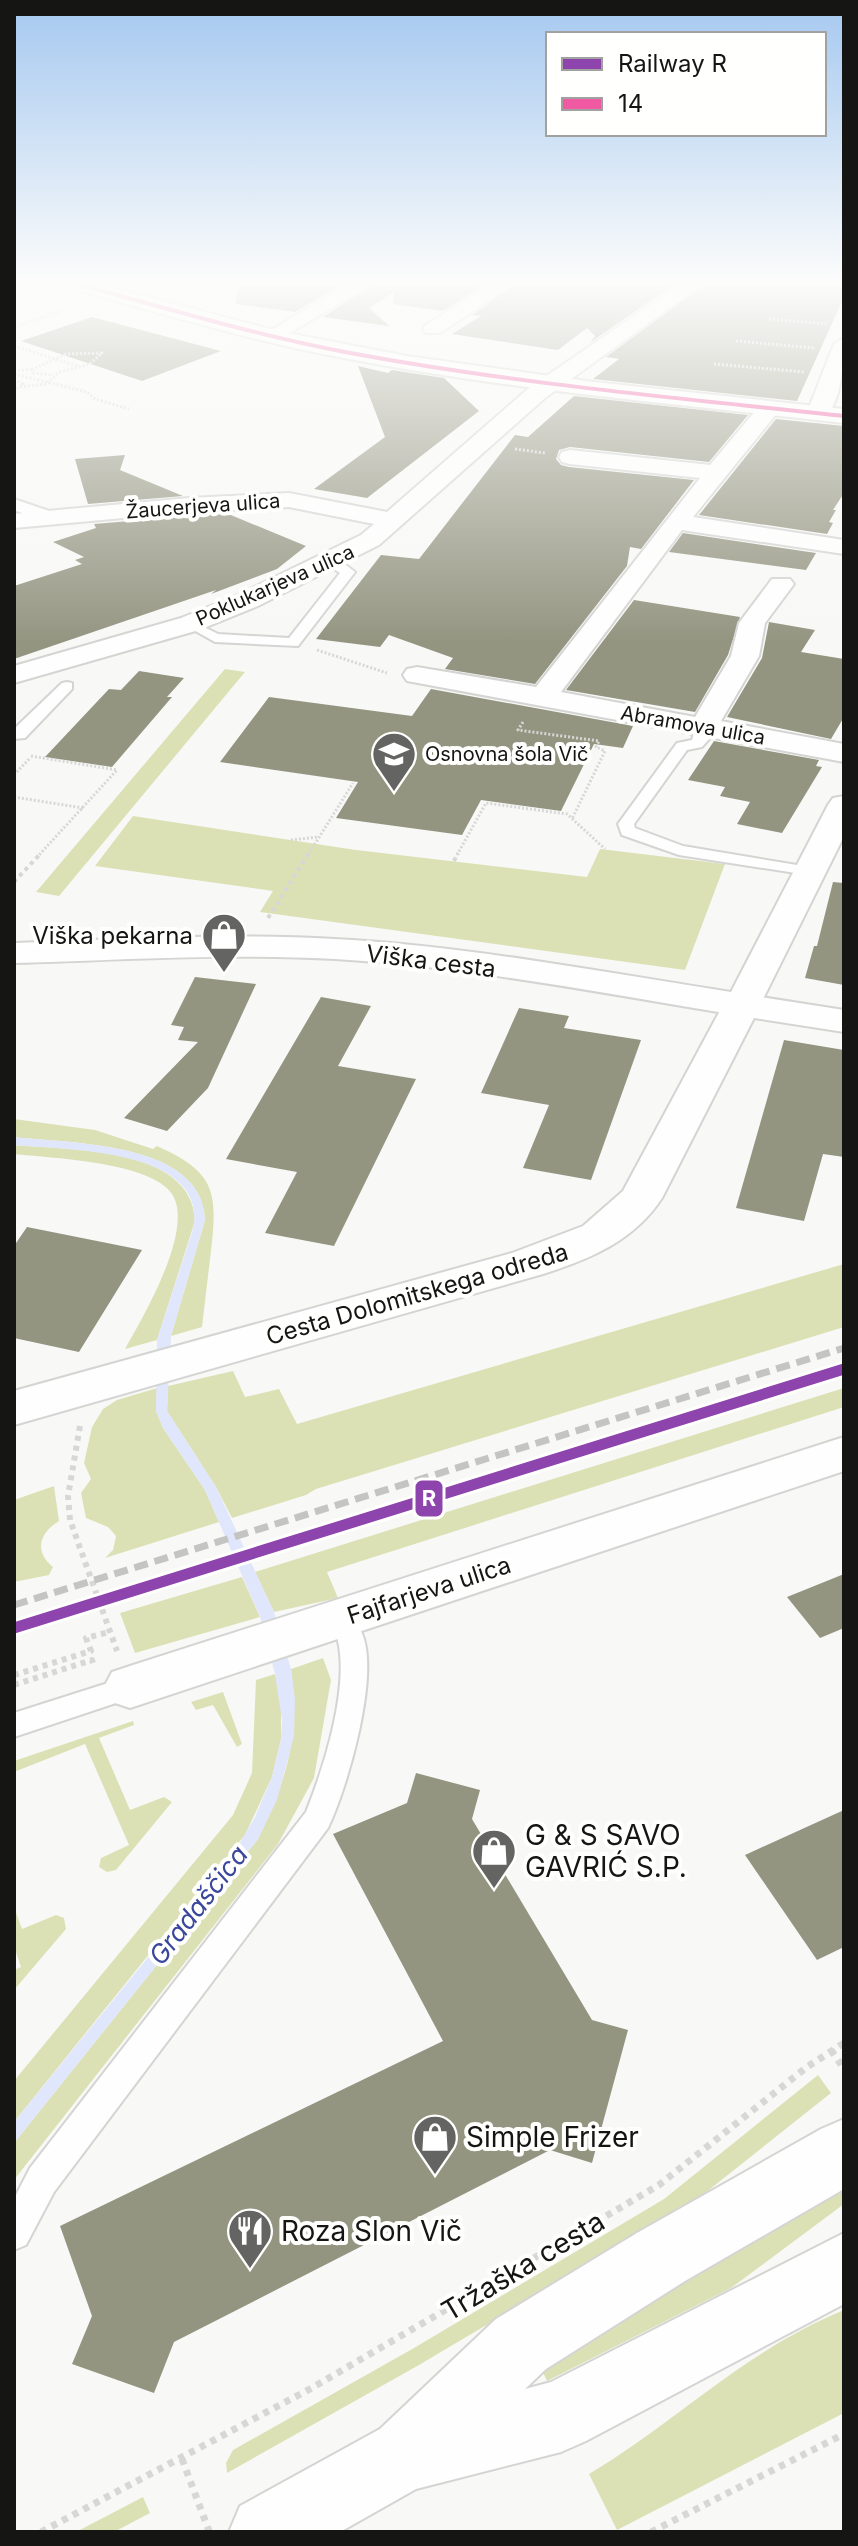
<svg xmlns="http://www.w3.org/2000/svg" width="858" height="2546" viewBox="0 0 858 2546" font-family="Inter,sans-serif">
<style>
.green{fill:#dce1b5}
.water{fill:#e0e6fb}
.building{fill:#949581}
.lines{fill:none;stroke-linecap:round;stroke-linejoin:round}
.service-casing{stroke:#d4d5d3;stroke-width:4}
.pedestrian-casing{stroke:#d4d5d3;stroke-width:4}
.minor-casing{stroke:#d4d5d3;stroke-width:4}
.tertiary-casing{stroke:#d4d5d3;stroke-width:4}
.primary-casing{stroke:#d4d5d3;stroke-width:4}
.path-far3{stroke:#d7d7d6;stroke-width:3;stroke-dasharray:2 2;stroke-linecap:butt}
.path-far2{stroke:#d7d7d6;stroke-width:4;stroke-dasharray:4 4;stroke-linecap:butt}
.path-far1{stroke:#d7d7d6;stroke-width:6;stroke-dasharray:5 5;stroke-linecap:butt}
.path{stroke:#d7d7d6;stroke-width:7;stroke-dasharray:6 6;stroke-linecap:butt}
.service{fill:#fefefe;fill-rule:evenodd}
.pedestrian{fill:#fefefe;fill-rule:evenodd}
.minor{fill:#fefefe;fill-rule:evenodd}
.tertiary{fill:#fefefe;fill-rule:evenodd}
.primary{fill:#fefefe;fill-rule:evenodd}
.rail{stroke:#c4c4c3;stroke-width:7;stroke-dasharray:14 7;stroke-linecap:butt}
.bus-1-casing{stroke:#fffffe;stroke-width:7}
.bus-1{stroke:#ef5aa2;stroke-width:4}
.rail-1-casing{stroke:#fffffe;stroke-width:17}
.rail-1{stroke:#8e44ad;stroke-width:11}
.labels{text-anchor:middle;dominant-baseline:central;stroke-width:8;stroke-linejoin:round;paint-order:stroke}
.far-street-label{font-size:20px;fill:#151514;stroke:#fffffe}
.far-poi-label{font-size:20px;fill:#151514;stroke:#fffffe;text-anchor:start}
.poi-label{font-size:24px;fill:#151514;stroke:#fffffe;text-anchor:end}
.street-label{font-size:24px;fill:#151514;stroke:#fffffe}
.water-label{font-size:26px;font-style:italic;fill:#3a479c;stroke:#fffffe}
.near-poi-label{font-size:28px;fill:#151514;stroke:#fffffe;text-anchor:start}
.near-street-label{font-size:28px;fill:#151514;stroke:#fffffe}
.line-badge{stroke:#fffffe;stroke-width:3}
.badge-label{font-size:22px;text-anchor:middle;font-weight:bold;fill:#fff}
</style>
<rect width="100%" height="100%" fill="#f8f9f7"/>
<path class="green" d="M225,669l20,3 -186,224 -23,-4z
M133,816l223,34 231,27 13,-28 125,15 -40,106 -425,-58 13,-21 -178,-25z
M14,1119l81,11 58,19 4,-3c58,26 61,45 54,105 -3,25 -6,50 -9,76l-31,9 34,-116c-3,-79 -133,-76 -191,-83z
M14,1145c54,5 179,1 181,76l-38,119 -32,9c18,-32 70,-120 47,-155 -21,-32 -121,-36 -158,-40z
M844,1264v63l-528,162 -10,6 -74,23 -16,-31 -49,-76 1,-25 65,-15 12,26 34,-8 18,35z
M157,1388l-1,23 7,17 42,62 14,32 -114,36 8,-8 3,-14 -8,-9 -22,-9 -5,-25 10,-14 -7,-16 8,-36 11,-18 14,-9z
M844,1388v19l-517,165 11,26 -64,14 -19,-40z
M54,1486l5,35c-20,12 -25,31 -6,46l-4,8 -35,7v-82z
M242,1577l18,40 -125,36 -15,-40z
M323,1658l8,22 -17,98 -36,66 -264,336v-37l244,-304c29,-61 42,-101 33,-170z
M275,1674l6,27v38l-9,38 -27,58 -231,287v-41l219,-266 19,-42 4,-93z
M223,1692l19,52 -5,3 -24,-42 -17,5 -5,-8z
M133,1721l1,4 -35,13 31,72 34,-13 8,5 -56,68 -9,2 -8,-5 2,-9 28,-13 -44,-101 -71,28v-11z
M14,1907l8,22 34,-14 8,3 2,11 -52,61v-20l7,-3 -7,-21z
M818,2075l13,18 -136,108 -276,164 -192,108 -1,-10 7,-13 181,-102 250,-149z
M844,2188v16l-113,84 -184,93 -5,-11 150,-94z
M844,2310v103l-227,117 -28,-56c90,-54 155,-123 255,-164z
M143,2497l7,16 -36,19h-38z"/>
<path class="water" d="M14,1137c58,7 188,4 191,83l-34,116 -4,75 49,76 58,125 17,57 4,30 -1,37 -17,64 -19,39 -244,304v-21l223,-274 18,-31 17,-40 9,-38 1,-19 -7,-46 -15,-57 -55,-127 -42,-62 -7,-17 1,-71 36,-111c17,-81 -128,-79 -179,-84z"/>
<path class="building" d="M237,285h104l-46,27 -59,-8z
M373,285h111l-41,26 -50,-7 1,-12 -25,16 20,18 -66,-9z
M515,285h158l-82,57 4,-6 -8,-8 -29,22 -106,-16 29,-18 -9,-1z
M704,285h140v12l-47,104 -204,-22 26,-20 -13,-2z
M92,317l129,34 -79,30 -121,-40z
M358,366l30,7 4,-3 52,8 35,33 -112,87 -53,-9 71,-52z
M574,396l174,19 -39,47 -139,-15 -11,3 -3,9 5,6 8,2 125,13 -53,69 -11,-2 -3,19 -92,118 -90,-15 8,-11 -64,-23 -9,12 -64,-8 65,-84 38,4 96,-124 13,2z
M776,419l68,7v67l-11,17h3l-7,12 4,1 -6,11 -128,-19z
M125,455l-5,15 63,26 -95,8 -13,-45z
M226,513l80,33 -29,23 -66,25 5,-4 -202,69v-73l68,-22 -7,-4 9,-3 -31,-15 43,-14 -2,-4z
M683,533l133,20 -10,17 -137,-18z
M634,600l106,17 -12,38 -33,57 -129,-22z
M769,622l46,8 -14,22 43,7v58l-13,22 -104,-22 35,-59z
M139,671l45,7 -17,19h5l-60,70 -67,-10 64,-68 12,1z
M431,689l202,37 -10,22 -29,-4 -33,67 -80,-11 -19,35 -126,-17 22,-36 -138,-20 49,-65 143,19z
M714,741l105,19 -3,6 6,1 -40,66 -45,-9 13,-22 -30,-6 5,-9 -37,-7z
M833,882l11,1v102l-39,-7 9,-32h3z
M195,977l61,7 -48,104 -41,43 -43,-13 74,-76 -20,-2 6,-13 -13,-2z
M321,997l50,9 -33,60 78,13 -82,167 -69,-13 32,-61 -71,-13z
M519,1008l50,8 -5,12 77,12 -50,140 -68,-12 26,-63 -68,-12z
M784,1040l60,10v107l-21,-3 -19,67 -68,-13z
M27,1227l115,23 -63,102 -65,-14v-92z
M844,1574v54l-24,10 -33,-41z
M416,1773l64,17 -8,29 120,201 36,10 -36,133 -42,-13 -376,192 -20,51 -82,-29 20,-48 -32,-90 383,-185 -110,-207 74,-31z
M844,1810v137l-27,13 -72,-105z"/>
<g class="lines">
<g class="service-casing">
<path id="service" d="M328,559h10l17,13 -57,74 -83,-4 -32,-18 7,-4 28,14 71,4 51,-65 -12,-8z
M67,682l5,1v6l-47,49 -11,1v-10l48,-46z
M703,723l8,5 -1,10 -8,9 -15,3 -53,74 1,4 48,18 132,22 3,4 -3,4 -136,-21 -57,-20 -4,-11 59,-81 15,-3 3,-12z
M341,1608l9,3c5,8 11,18 14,28 13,44 -16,147 -36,189l-274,364 -28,53 -12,5v-51l16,-31 276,-356c18,-45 43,-123 32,-171 -2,-8 -7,-16 -10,-23l4,-7z
M130,1676l10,3 4,8 -4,8 -126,42v-24z"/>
</g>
<g class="pedestrian-casing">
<path id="pedestrian" d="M14,499l41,14 2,4 -9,6 -34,-13z"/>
</g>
<g class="minor-casing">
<path id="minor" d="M347,285h23l-92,55h-14l-3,-4z
M490,285h22l-72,48h-14l-3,-4 3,-4z
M679,285h22l-156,113 -166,147 -121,61 -59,24 -185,53v-17l167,-48 59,-24 121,-59 13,-11 -85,-17 -100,5 -175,16v-14l175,-16 100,-5 98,19 142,-124z
M844,338c0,20 -2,76 -26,82l-8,-2 -3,-5 27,-69z
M770,401l11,7 -88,109 151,23v14l-162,-24 -121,162 134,25 36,-61 8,-33 33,-44h18l4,5 -29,39 -6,33 -38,65 123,23v18l-437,-81 -4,-6 4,-6 10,-2 119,20 164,-209 -130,-14 -8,-2 -3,-5 3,-5 8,-2 140,15 52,-62z
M844,796v40l-84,169 -5,8 -13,3c-135,-22 -271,-49 -407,-57 -107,-6 -214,1 -321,4v-20c107,-4 214,-10 321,-4 133,7 265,33 396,53l97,-187 5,-7z
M844,1437v34l-714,237 -18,-6 -8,-15 8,-15 18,-6z"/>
</g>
<g class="tertiary-casing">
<path id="tertiary" d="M70,285h33l175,46 129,25 187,26 250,27v14c-167,-19 -335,-33 -500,-65 -92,-17 -181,-44 -271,-69z
M742,994l102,16v22l-90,-14 -92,180c-28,43 -72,61 -119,76l-529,151v-34l498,-138 71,-27 40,-35 100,-186 6,-8z"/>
</g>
<g class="primary-casing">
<path id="primary" d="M844,2119v70l-159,92 -139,88 -21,20 26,-7 293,-149v71l-258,137 -25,11 -145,37 -76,43h-111l11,-26 140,-77 116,-110 141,-86 184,-104z"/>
</g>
<path class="path-far3" d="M769,319l59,5
M14,327l56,-19
M736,341l79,7
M14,346l67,21
M714,364l91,8
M14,371l19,-2
M14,374l73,18 8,7 34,10
M14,380l9,4 -9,7
M20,387l26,-3 13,-12 31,-8 12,-11 -36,1 -33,15v4l20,2
M515,449l30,4
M317,650l70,23
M523,722l-5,8 81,11 -3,6 9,4 -33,68
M31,756l86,14 -78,85
M14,775l16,-17
M14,797l69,11
M291,840l27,-3
M308,855l45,-72
M457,855l29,-52 81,11 38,35"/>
<path class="path-far2" d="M454,861l4,-8
M14,882l27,-29
M268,918l41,-65"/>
<path class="path-far1" d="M80,1426l-12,70 2,24 47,131
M14,1675l77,-24 -5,-13 23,-6
M14,1685l78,-25 2,6"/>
<path class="path" d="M831,2050l13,19
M182,2459l27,72
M41,2532l269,-143 349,-204 148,-118 37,-24
M651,2532l193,-98"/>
<use href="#service" class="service"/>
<use href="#pedestrian" class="pedestrian"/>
<use href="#minor" class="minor"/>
<use href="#tertiary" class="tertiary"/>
<use href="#primary" class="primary"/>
<path class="rail" d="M14,1605l830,-257"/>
<g class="bus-1-casing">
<path id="bus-1" d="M81,285c88,24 175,50 264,67 165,31 332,46 499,64"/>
</g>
<use href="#bus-1" class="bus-1"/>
<g class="rail-1-casing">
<path id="rail-1" d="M14,1628l830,-259"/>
</g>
<use href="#rail-1" class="rail-1"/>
</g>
<linearGradient id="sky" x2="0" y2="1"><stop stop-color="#a5c8f0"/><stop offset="0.44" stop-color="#fcfcfb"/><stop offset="1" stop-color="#fcfcfb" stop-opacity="0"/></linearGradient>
<rect width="858" height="642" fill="url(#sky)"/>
<defs>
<g id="school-pin" transform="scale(2.3)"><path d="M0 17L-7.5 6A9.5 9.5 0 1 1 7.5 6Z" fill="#646563" stroke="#fffffe"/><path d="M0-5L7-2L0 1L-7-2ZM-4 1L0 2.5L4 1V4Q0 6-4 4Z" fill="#fff"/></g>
<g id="shop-pin" transform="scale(2.3)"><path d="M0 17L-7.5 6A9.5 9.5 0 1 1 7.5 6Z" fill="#646563" stroke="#fffffe"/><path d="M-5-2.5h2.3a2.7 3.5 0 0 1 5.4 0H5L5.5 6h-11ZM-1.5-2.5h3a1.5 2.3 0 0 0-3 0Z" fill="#fff"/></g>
<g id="restaurant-pin" transform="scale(2.3)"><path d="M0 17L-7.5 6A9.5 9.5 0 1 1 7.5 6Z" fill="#646563" stroke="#fffffe"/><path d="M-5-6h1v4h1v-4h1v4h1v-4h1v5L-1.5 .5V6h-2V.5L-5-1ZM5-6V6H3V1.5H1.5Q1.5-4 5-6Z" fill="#fff"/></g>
</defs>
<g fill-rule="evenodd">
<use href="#school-pin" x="394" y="754"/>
<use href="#shop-pin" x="224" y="935"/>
<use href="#shop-pin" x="494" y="1851"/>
<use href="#shop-pin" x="435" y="2137"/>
<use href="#restaurant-pin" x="250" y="2231"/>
</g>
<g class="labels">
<g class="far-street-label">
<text transform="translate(203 506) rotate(-4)">Žaucerjeva ulica</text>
<text transform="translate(275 585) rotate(-24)">Poklukarjeva ulica</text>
<text transform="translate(693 725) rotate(10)">Abramova ulica</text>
</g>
<g class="far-poi-label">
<text x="425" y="754">Osnovna šola Vič</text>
</g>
<g class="poi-label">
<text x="193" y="935">Viška pekarna</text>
</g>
<g class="street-label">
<text transform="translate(431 961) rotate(7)">Viška cesta</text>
<text transform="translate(417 1294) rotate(-16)">Cesta Dolomitskega odreda</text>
<text transform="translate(429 1590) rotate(-18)">Fajfarjeva ulica</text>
</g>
<g class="water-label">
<text transform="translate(198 1905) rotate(-52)">Gradaščica</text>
</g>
<g class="near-poi-label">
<text x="525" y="1835">G &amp; S SAVO<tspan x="525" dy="32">GAVRIĆ S.P.</tspan></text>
<text x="466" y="2137">Simple Frizer</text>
<text x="281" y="2231">Roza Slon Vič</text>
</g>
<g class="near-street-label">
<text transform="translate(523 2266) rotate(-31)">Tržaška cesta</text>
</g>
</g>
<rect class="line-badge" x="414" y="1479" width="30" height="39" rx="8" fill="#8e44ad"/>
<g class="badge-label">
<text x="429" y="1506">R</text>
</g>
<rect width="858" height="2546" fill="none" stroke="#151514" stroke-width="32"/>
<rect x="546" y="32" width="280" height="104" fill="#fffffe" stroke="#a1a1a0" stroke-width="2"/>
<rect x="562" y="58" width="40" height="12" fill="#8e44ad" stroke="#a1a1a0" stroke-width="2"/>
<text x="618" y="72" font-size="24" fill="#151514">Railway R</text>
<rect x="562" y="98" width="40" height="12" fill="#ef5aa2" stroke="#a1a1a0" stroke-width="2"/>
<text x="618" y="112" font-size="24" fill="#151514">14</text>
</svg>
